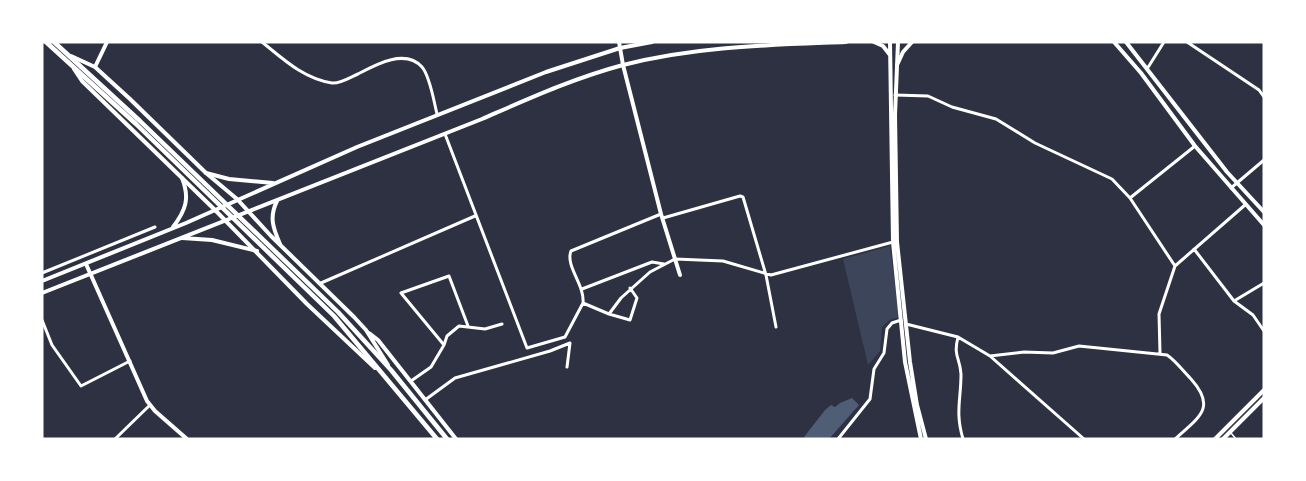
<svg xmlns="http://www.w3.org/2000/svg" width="1306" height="481" viewBox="0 0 1306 481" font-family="'Zilla Slab',serif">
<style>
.green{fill:#3c4559}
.water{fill:#4f5d75}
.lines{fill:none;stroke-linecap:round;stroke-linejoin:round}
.service{stroke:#fff;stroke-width:1.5}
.minor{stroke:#fff;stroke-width:3}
.tertiary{stroke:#fff;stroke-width:4}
.secondary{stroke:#fff;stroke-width:4}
.primary{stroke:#fff;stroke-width:4.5}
</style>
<rect width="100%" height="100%" fill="#2d3142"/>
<path class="green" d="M890,246l9,71 -9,3 -8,7 -2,24 -12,14 -25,-106z"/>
<path class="water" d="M852,398l7,7 -30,34h-22l-3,-2 21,-27 6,-5 4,2 5,-4z"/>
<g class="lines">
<path class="service" d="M1231,433l5,6"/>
<path class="minor" d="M262,42c21,17 42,37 70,41 8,1 19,-6 26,-9 17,-9 47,-26 64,-7 8,9 12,35 15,47
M1187,42l72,48 5,7
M1147,69l17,-27
M895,95l33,1 24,11 44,12 39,24 77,36 18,19 45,68
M445,134l82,214 38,-11 18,-34 26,11 21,6 7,-22 -7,-10
M1231,188l33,-28
M1130,198l65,-52
M663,218l77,-22 3,1 23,78 10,52
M1194,249l40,52 19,14 11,16
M42,273l113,-46
M321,283l154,-67
M582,289l70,-27 12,2
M1234,301l30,-18
M583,303c2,-18 -18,-37 -12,-52l90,-37
M609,314l12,-16 29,-26 25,-13 48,2 48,14 122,-33
M42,320l10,25 29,41 49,-25
M906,324l52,13 32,19 94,83
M958,337c-5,20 2,20 3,37 0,26 -6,38 2,65
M444,345l-43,-52 48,-17 19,50
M1160,353l-1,-39 16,-48 70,-61
M990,356l34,-4 29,1 26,-7 88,9c9,6 16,16 24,24 26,29 8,38 -16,60
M411,381l20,-14 13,-22 3,-9 12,-10 26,3 17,-5
M425,400l30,-22 95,-27 20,-8 -3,24
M115,439l35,-34
M838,439l32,-40 4,-30 10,-16 3,-24 5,-6 9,-3"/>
<path class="tertiary" d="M619,42l4,23 38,149 19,61
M874,42l9,4 7,9
M890,42l3,200 12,120 16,77
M898,42l-3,73 2,127 13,120 7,43 9,34
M71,56l24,11 35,32 76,74 31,26 34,37 83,81 12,13 22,35
M95,67l12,-25
M74,69l8,12 133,129 92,94 68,64
M86,264l61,137 8,10 32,28
M369,333l9,7 78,99"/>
<path class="secondary" d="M1114,42l27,31 54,73 69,79
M1126,42l101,130 37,40
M897,65l6,-13 9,-10
M206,173l23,6 44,4
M277,201c-8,16 -4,27 3,43
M173,227c13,-17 17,-29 9,-49
M182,238l30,2 45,11
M42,281l144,-58 171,-76 189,-75 74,-24 32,-6
M42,293l440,-174c46,-20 92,-41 141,-54 73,-19 148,-20 223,-23
M1215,439l49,-49
M1223,439l41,-41"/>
<path class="primary" d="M46,42l90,82 198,192 103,123
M54,42l86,79 198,191 53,58 56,69"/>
</g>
<rect width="1306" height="481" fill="none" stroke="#ffffff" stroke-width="87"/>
</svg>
